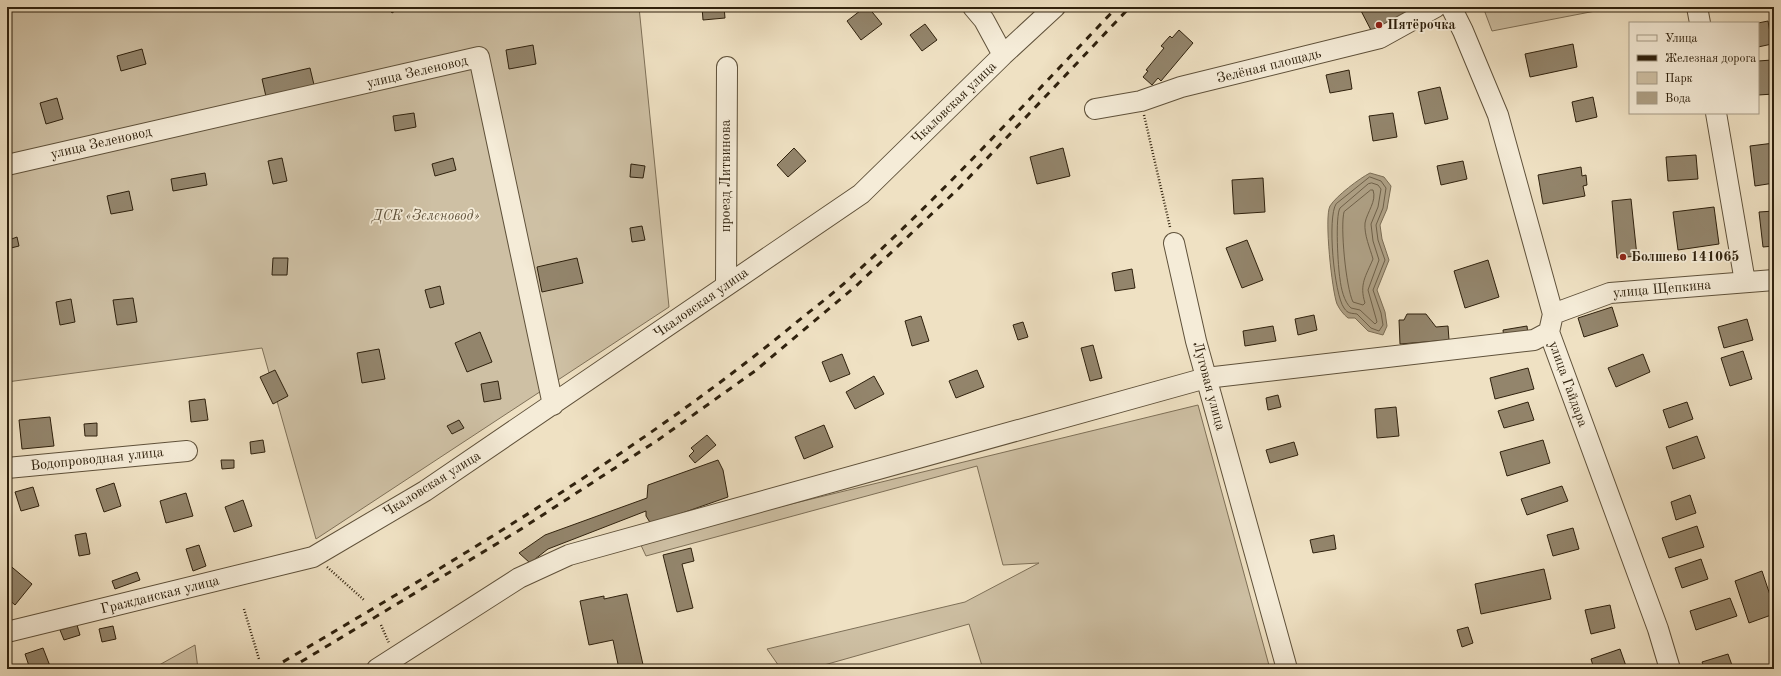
<svg xmlns="http://www.w3.org/2000/svg" width="1781" height="676" viewBox="0 0 1781 676" font-family="'Old Standard TT',serif">
<style>
.green{fill:#cec0a4;stroke:#7e7058}
.water{fill:#aea085;stroke:#7b6d55}
.lines{fill:none;stroke-linecap:round;stroke-linejoin:round}
.shore{stroke:#6e6049;stroke-width:1}
.building{fill:#93856c;stroke:#2f210d}
.minor-casing{stroke:#5f513a;stroke-width:22}
.path{stroke:#2f210d;stroke-width:2.5;stroke-dasharray:1 2;stroke-linecap:butt}
.minor{stroke:#f5ecd8;stroke-width:20}
.rail{stroke:#2f210d;stroke-width:3;stroke-dasharray:7 7;stroke-linecap:butt}
.poi-dot{fill:#8f2418;stroke:#f5ecd8;stroke-width:1.5}
.labels{text-anchor:middle;dominant-baseline:central;stroke-width:3.5;stroke-linejoin:round;paint-order:stroke}
.poi-label{font-size:14px;font-weight:bold;fill:#2f210d;stroke:#f5ecd8;text-anchor:start}
.street-label{font-size:14px;fill:#2f210d;stroke:#f5ecd8}
.park-label{font-size:14px;font-style:italic;fill:#5f513a;stroke:#f5ecd8}
</style>
<rect width="100%" height="100%" fill="#efe1c3"/>
<filter id="stains"><feTurbulence type="fractalNoise" baseFrequency=".005" numOctaves="4"/><feColorMatrix values="0 0 0 0 .2 0 0 0 0 .09 0 0 0 0 .02 0 0 0 .5 -.17"/></filter>
<radialGradient id="worn" r=".72"><stop offset=".6" stop-color="#630" stop-opacity="0"/><stop offset="1" stop-color="#630" stop-opacity=".3"/></radialGradient>
<path class="green" d="M7,7h632l30,300 -353,232 -54,-191 -255,34z
M1483,7h133l-124,24z
M1198,405l72,264h-287l-14,-45 -159,45h-29l-14,-20 198,-47 74,-39 -36,2 -26,-99 -331,90 -7,-15z
M195,645l3,24h-46z"/>
<path class="water" d="M1370,173l14,4 7,9 -4,23 -7,16 2,14 7,21 -12,30 8,22 2,14 -4,9 -15,-4 -13,-13h-7c-5,-4 -8,-8 -11,-14 -5,-13 -13,-87 -7,-98 6,-10 30,-28 40,-33z"/>
<g class="lines">
<path class="shore" d="M1370,177l11,4 5,7 -3,20 -7,17 2,15 7,20 -12,30 8,23 2,12 -4,6 -8,-3 -14,-14c-6,-1 -9,0 -13,-6 -10,-14 -17,-91 -8,-104z
M1372,183l6,2 3,4 -3,18 -7,17 2,17 6,19 -11,30 9,32 -2,2 -15,-14 -9,-2c-7,-6 -10,-20 -11,-29 -2,-11 -5,-63 0,-71l28,-24z
M1371,190h2c4,11 -6,22 -8,33 -1,12 5,25 8,36 -7,17 -14,25 -8,44l-2,2 -10,-3c-7,-14 -13,-76 -9,-90z"/>
</g>
<path class="building" d="M388,7h13l-9,6z
M558,7h24l-23,4z
M702,7h22l1,11 -22,2z
M865,7h3l14,17 -21,16 -14,-19z
M1359,7h46l4,8 -36,19z
M1768,21l4,23 -14,3v-24z
M925,24l12,16 -15,11 -12,-16z
M1179,30l14,13 -32,38 -3,-3 -6,7 -9,-8 5,-6 -2,-1 18,-22 -3,-2 9,-10 2,2z
M1573,44l4,23 -47,10 -5,-23z
M533,45l3,19 -27,5 -3,-19z
M142,49l4,15 -25,7 -4,-15z
M1772,60l2,34 -16,1v-34z
M310,68l5,21 -48,12 -5,-22z
M1349,70l3,19 -22,4 -4,-18z
M1440,87l8,32 -23,5 -7,-32z
M1593,97l4,20 -21,5 -4,-20z
M57,98l6,21 -17,5 -6,-21z
M414,113l2,14 -21,4 -2,-15z
M1393,113l4,24 -24,4 -4,-25z
M1774,143v40l-19,3 -5,-40z
M794,148l12,13 -18,16 -11,-12z
M1063,148l7,28 -33,8 -7,-27z
M1696,155l2,24 -30,2 -2,-24z
M282,158l5,23 -14,3 -5,-23z
M453,158l3,12 -21,6 -3,-12z
M1463,161l4,18 -26,6 -4,-19z
M631,164l14,2 -2,12 -13,-1z
M1581,167l1,9 4,-1 1,10 -4,1 2,10 -42,8 -5,-29z
M205,173l2,12 -34,6 -2,-12z
M1263,178l2,34 -31,2 -2,-34z
M129,191l4,19 -22,4 -4,-18z
M1631,199l6,57 -20,2 -5,-57z
M1714,207l5,37 -41,6 -5,-38z
M1774,211v35l-11,1 -4,-35z
M642,226l3,14 -13,2 -2,-14z
M17,237l2,9 -8,2 -2,-8z
M1247,240l16,40 -21,8 -16,-40z
M273,258h15l-1,17h-15z
M577,258l6,25 -41,9 -5,-25z
M1488,260l11,37 -34,11 -11,-37z
M1132,269l3,19 -20,3 -3,-18z
M440,286l4,18 -14,4 -5,-18z
M133,298l4,24 -20,3 -4,-25z
M71,299l4,23 -15,3 -4,-23z
M1612,307l6,19 -34,11 -6,-19z
M1407,314h19l10,13 12,-1 1,14 -49,4 -1,-24h5z
M1314,315l3,15 -19,5 -3,-16z
M921,316l8,25 -17,5 -7,-25z
M1747,319l6,21 -29,8 -6,-21z
M1023,322l5,15 -10,3 -5,-15z
M1273,326l3,15 -31,5 -2,-15z
M1527,326l1,9 -24,4 -1,-9z
M480,332l12,30 -25,10 -12,-29z
M1093,345l9,33 -12,3 -9,-33z
M379,349l6,30 -23,4 -5,-30z
M1743,351l9,28 -22,7 -9,-28z
M842,354l8,20 -20,8 -8,-20z
M1643,354l7,18 -34,15 -8,-19z
M1528,368l6,21 -39,10 -5,-21z
M275,370l13,26 -15,8 -13,-27z
M977,370l7,17 -28,11 -7,-17z
M874,376l10,18 -29,15 -9,-17z
M498,381l3,18 -17,3 -3,-18z
M1278,395l3,12 -13,3 -2,-12z
M205,399l3,21 -17,2 -2,-21z
M1528,402l6,18 -30,8 -6,-17z
M1687,402l6,17 -24,9 -6,-18z
M1396,407l3,29 -22,2 -2,-29z
M50,417l4,29 -32,3 -3,-29z
M459,420l5,8 -12,6 -5,-8z
M97,423v13h-12l-1,-12z
M824,425l9,22 -29,12 -9,-22z
M707,435l9,10 -21,18 -6,-7 5,-5 -3,-3z
M1697,436l8,22 -32,11 -7,-22z
M263,440l2,12 -14,2 -1,-12z
M1543,440l7,23 -43,13 -7,-24z
M1294,442l4,13 -28,8 -4,-13z
M221,460h13v8l-12,1z
M718,460l5,10 5,27 -77,27 -5,-8v-5l-98,38 -18,14 -11,-10 26,-18 102,-37 1,-13z
M114,483l7,23 -17,6 -8,-23z
M1562,486l6,15 -41,14 -6,-16z
M33,487l6,19 -18,5 -6,-19z
M186,493l7,23 -27,7 -6,-22z
M1690,495l6,18 -20,7 -5,-18z
M243,500l9,26 -18,6 -9,-25z
M1697,526l7,21 -35,11 -7,-20z
M1573,528l6,21 -26,7 -6,-21z
M86,533l4,21 -11,2 -4,-21z
M1334,535l2,14 -23,4 -3,-13z
M199,545l7,21 -13,5 -7,-22z
M691,548l3,13 -12,3 11,44 -16,4 -14,-57z
M1701,559l7,20 -26,9 -7,-20z
M7,563l25,21 -17,21 -8,-7z
M1544,569l7,30 -70,15 -6,-30z
M1762,571l12,36v7l-25,9 -14,-42z
M137,572l3,8 -25,9 -3,-8z
M627,594l17,75h-25l-6,-29 -24,5 -9,-44 24,-5v3z
M1730,598l7,18 -41,14 -6,-19z
M1610,605l5,23 -24,6 -6,-24z
M77,625l3,10 -16,5 -4,-10z
M113,626l3,13 -14,3 -3,-13z
M1468,627l5,16 -11,4 -5,-17z
M43,648l7,18 -9,3h-11l-5,-15z
M1620,649l6,17 -9,3h-23l-3,-10z
M1728,654l5,14 -28,1 -3,-7z"/>
<g class="lines">
<g class="minor-casing">
<path id="minor" d="M973,7l11,13 19,35
M1451,7l12,24 35,84 55,199 -4,18 109,297 12,40
M1697,7l3,16
M1095,109l46,-8 40,-14 199,-49 56,-31
M1716,113l29,169
M7,165l472,-108 74,348
M1174,243l22,98 91,328
M726,286l1,-219
M1553,314l57,-21 164,-13
M7,468l180,-17
M7,632l306,-75 112,-66 436,-297 142,-139 52,-48
M377,669l142,-91 50,-23 637,-177 328,-38 15,-8"/>
</g>
<path class="path" d="M1144,115l26,112
M327,567l37,33
M244,609l15,50
M381,625l8,18"/>
<use href="#minor" class="minor"/>
<path class="rail" d="M271,669c179,-106 360,-211 521,-343 19,-16 40,-31 58,-48 94,-85 179,-179 267,-271
M289,669l229,-138 140,-91 97,-69 101,-85 103,-98 171,-181"/>
</g>
<g class="poi-dot">
<circle cx="1379" cy="25" r="4"/>
<circle cx="1623" cy="257" r="4"/>
</g>
<g class="labels">
<g class="poi-label">
<text x="1387" y="25">Пятёрочка</text>
<text x="1631" y="257">Болшево 141065</text>
</g>
<g class="street-label">
<text transform="translate(1269 66) rotate(-14)">Зелёная площадь</text>
<text transform="translate(417 72) rotate(-13)">улица Зеленовод</text>
<text transform="translate(954 103) rotate(-44)">Чкаловская улица</text>
<text transform="translate(101 143) rotate(-13)">улица Зеленовод</text>
<text transform="translate(726 176) rotate(-90)">проезд Литвинова</text>
<text transform="translate(1662 289) rotate(-5)">улица Щепкина</text>
<text transform="translate(701 303) rotate(-35)">Чкаловская улица</text>
<text transform="translate(1568 384) rotate(70)">улица Гайдара</text>
<text transform="translate(1209 386) rotate(75)">Луговая улица</text>
<text transform="translate(97 459) rotate(-6)">Водопроводная улица</text>
<text transform="translate(432 484) rotate(-32)">Чкаловская улица</text>
<text transform="translate(160 595) rotate(-14)">Гражданская улица</text>
</g>
<g class="park-label">
<text x="426" y="216">ДСК «Зеленовод»</text>
</g>
</g>
<rect width="1781" height="676" fill="none" stroke="#efe1c3" stroke-width="24"/>
<rect x="8" y="8" width="1765" height="660" fill="none" stroke="#2f210d" stroke-width="2"/>
<rect x="12" y="12" width="1757" height="652" fill="none" stroke="#2f210d"/>
<rect x="1629" y="22" width="130" height="92" fill="#f5ecd8" stroke="#a69b87"/>
<rect x="1637" y="35" width="20" height="6" fill="#f5ecd8" stroke="#a69b87"/>
<text x="1665" y="42" font-size="12" fill="#2f210d">Улица</text>
<rect x="1637" y="55" width="20" height="6" fill="#2f210d" stroke="#a69b87"/>
<text x="1665" y="62" font-size="12" fill="#2f210d">Железная дорога</text>
<rect x="1637" y="72" width="20" height="12" fill="#cec0a4" stroke="#a69b87"/>
<text x="1665" y="82" font-size="12" fill="#2f210d">Парк</text>
<rect x="1637" y="92" width="20" height="12" fill="#aea085" stroke="#a69b87"/>
<text x="1665" y="102" font-size="12" fill="#2f210d">Вода</text>
<rect width="100%" height="100%" filter="url(#stains)"/>
<rect width="100%" height="100%" fill="url(#worn)"/>
</svg>
